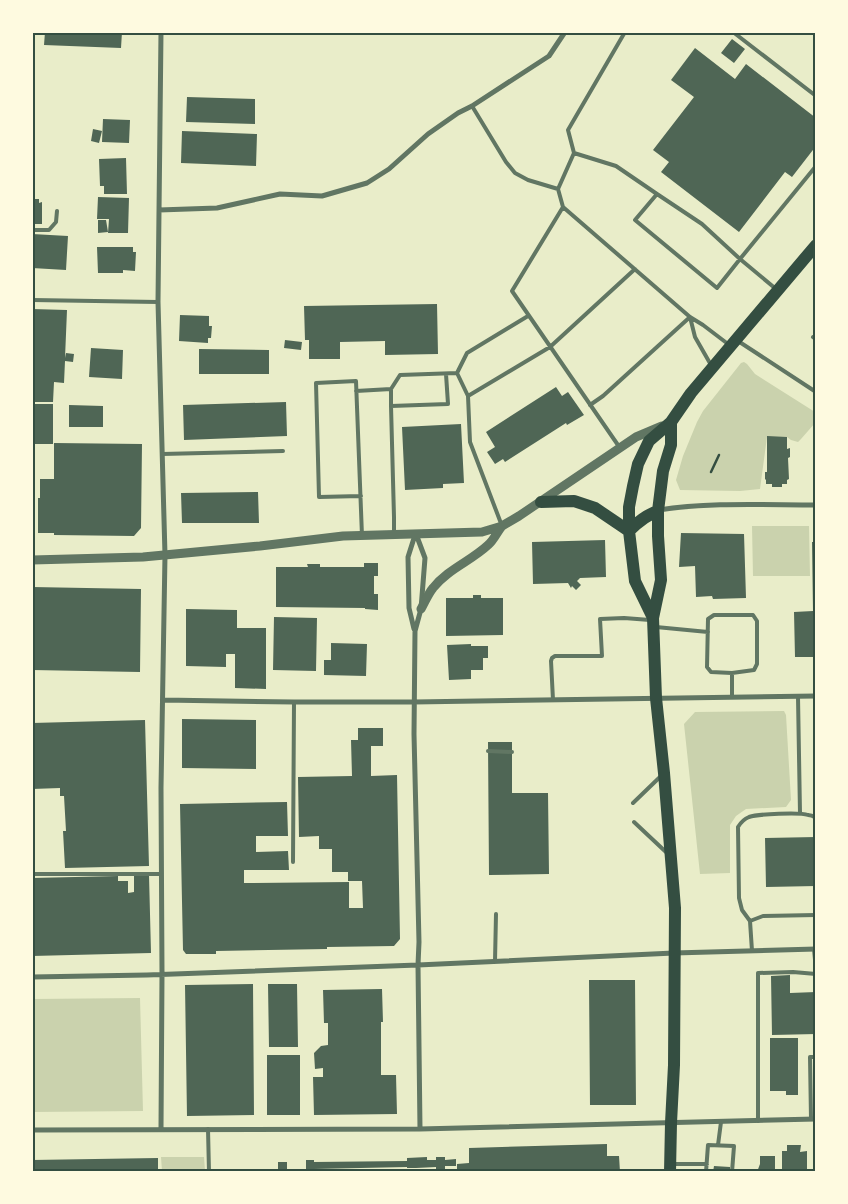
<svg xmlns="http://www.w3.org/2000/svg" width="848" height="1204" viewBox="0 0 848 1204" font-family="Cabin,sans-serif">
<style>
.green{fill:#cad2ad}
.building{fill:#4f6655}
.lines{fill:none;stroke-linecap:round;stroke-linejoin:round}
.path{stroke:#344e41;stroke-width:2.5}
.service{stroke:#617663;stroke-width:4}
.minor{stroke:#617663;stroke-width:5}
.tertiary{stroke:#617663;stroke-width:9}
.trunk{stroke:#344e41;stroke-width:12}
.neatline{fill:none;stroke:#344e41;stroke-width:2}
</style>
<rect width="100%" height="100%" fill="#e9edc9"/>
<path class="green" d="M744,362l3,2 8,10 60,38v11l-14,16 -3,3 -7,-2 -4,-3h-20l-7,52 -20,2 -60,-1 -4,-10 7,-24 14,-34 6,-11 38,-48z
M752,526h57l1,50h-57z
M784,711l2,4 5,85 -5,7 -40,2 -10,7 -6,9v48l-30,1 -16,-150 11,-12z
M140,998l3,113 -110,1v-113z
M161,1157h43l1,14h-43z"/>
<path class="building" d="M45,32h77l-1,16 -77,-3z
M732,39l13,10 -11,14 -13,-10z
M695,48l40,31 11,-15 70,54v28l-24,31 -7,-5 -46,60 -78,-60 8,-10 -16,-12 41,-53 -23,-17z
M187,97l68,2v25l-69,-2z
M103,119l27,1 -1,23 -27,-1z
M93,129l9,2 -3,12 -8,-2z
M182,131l75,3 -1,32 -75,-3z
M126,158l1,36h-23v-8h-4l-1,-27z
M98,197l31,1 -1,35h-20l1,-14h-12z
M33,199h6v4l3,-1v22h-10z
M98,220h8l2,12 -10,1z
M32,234l36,2 -2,34 -34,-2z
M97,247h36v5h3l-1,19 -12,-1v3h-25z
M437,304l1,50 -53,1v-14l-45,1v17h-31v-19h-4l-1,-34z
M32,309l35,1 -2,48 1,-5 8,1 -1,8 -8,-1 -1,22 -10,-1 -1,20h-21z
M180,315l29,1v10h3l-1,12h-3v5l-29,-2z
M285,340l17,2 -1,8 -17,-2z
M91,348l32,2 -1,29 -33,-2z
M199,349l70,1v24h-70z
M556,387l6,9 6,-4 16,23 -17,10 -1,-2 -61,39 -2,-3 -8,5 -8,-12 8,-5 -9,-15z
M286,402l1,34 -103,4 -1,-35z
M32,404h21v40h-21z
M69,405l34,1v21h-34z
M461,424l3,59 -21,1v4l-38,2 -3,-63z
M767,436l20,1v12l3,-1v9l-2,1 1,21 -2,1v4h-5v3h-10v-3h-6v-4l-1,-1v-7h2z
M54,443l88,1 -1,84 -7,8 -80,-1v-2h-16v-35h2v-19h14z
M258,492l1,31h-77l-1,-30z
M681,533l63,1 2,64 -33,1 -1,-3 -16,1 -1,-31 -16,1z
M605,540l1,37 -26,1 -3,3 4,4 -5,5 -4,-4 -1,2 -3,-5 -35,1 -1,-42z
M812,542h4v115h-21l-1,-45 19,-1z
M364,563h14v13h-4v18h4v16l-13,-1v-1l-89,-1v-40h32l-1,-3h13v3h44z
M32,587l109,2 -1,83 -108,-2z
M473,595h8v3h22v37l-57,1v-38h27z
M186,609l51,1v18h29v61l-31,-1v-34h-9v13l-40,-1z
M274,617l43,1 -1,53 -43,-1z
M331,643l36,1 -1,32 -42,-1v-15h7z
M471,644v2h17v12h-5v12h-12v9l-22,1 -2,-35z
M182,719l74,1v49l-74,-1z
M145,720l4,146 -84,2 -2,-37h3l-2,-35h-4v-8l-28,1v-66z
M358,728h25v18h-12v30l26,-1 3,164 -6,7 -67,1v2l-111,2v3h-30l-3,-4 -3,-146 107,-2 1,34h-32v16l32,-1 1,19h-45v13l105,-1v26h14l-1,-27h-14v-9h-16v-23h-13v-13l-20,1 -1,-60 54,-1 -1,-36h7z
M488,742h24v51h36l1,81 -60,1z
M816,837v49l-50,1 -1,-49z
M149,875l2,78 -119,3v-78l86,-2v5h10v12l6,-1v-16z
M790,975v18l26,-1v42l-44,1 -1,-59z
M589,980h46l1,125h-46z
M253,984l1,131 -67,1 -2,-131z
M268,984h29l1,63h-29z
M382,989l1,33h-2v53h15l1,39 -83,1 -1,-38h10v-9l-8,1 -1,-16 7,-7 7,-1v-22h-4l-1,-33z
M770,1038h28v57h-12v-4h-16z
M267,1055h33v60h-33z
M607,1144v12h12l1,16h-163v-8l12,-1v-15z
M787,1145h14l-1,7 7,-1v21h-25v-21h5z
M760,1156h15v16h-18l3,-8z
M427,1157v3h9v-3h9v3l11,-1v7h-11v6h-9v-5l-20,1h-9v-1l-93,2v3h-8v-12h8v2l93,-1v-3z
M158,1158v14h-126v-12z
M278,1162h9v10h-9z
M714,1166l16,1v5h-17z"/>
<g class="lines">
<path class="path" d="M711,472l8,-17"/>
<path class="service" d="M733,32l83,64
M813,32l3,2
M472,106l34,56 9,11 13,7 30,9
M574,153l42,13 41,28 -22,26 82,68 23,-29 36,30
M657,194l45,30 38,35 76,-93
M563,207l-5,-18 16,-36 -6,-23 57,-98
M32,230h17l7,-8 1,-11
M32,300l126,2
M690,317l5,20 16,28
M813,337l3,2
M738,341l78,51
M457,373l10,-20 61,-37
M356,391l35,-2
M590,405l13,-9 87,-79
M391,406v-17l9,-14 57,-2 11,23
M620,448l-108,-157 51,-84 127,110 13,8 25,19
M162,454l121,-3
M361,496l-42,1 -3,-114 40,-2 6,155
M502,526l-32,-84 -2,-46 82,-49 85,-78
M394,534v-17l-3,-111 57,-2 -2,-30
M656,627l52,5
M732,697v-24l-21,-1 -4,-5 1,-48 6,-4h39l4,6v43l-3,6 -22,3
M798,697l2,116
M553,700l-2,-39 1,-3 3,-2h47l-2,-37 24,-1 26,2
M488,751l24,1
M633,803l28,-27
M634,822l33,31
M293,862l1,-160
M32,874h129
M750,921l13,-5 53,-1
M814,949l2,21
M752,951l-2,-30 -8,-11 -3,-12 -1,-71c3,-5 6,-8 11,-10 9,-3 51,-5 59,-2 4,0 5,1 8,3
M495,961l1,-47
M811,1119l-1,-62h6
M758,1121v-148l35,-1 23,2
M208,1129l1,43
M718,1145l3,-23
M673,1164h34
M706,1172l2,-27 26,1 -2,26"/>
<path class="minor" d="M159,210l58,-2 63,-14 42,2 45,-13 22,-14 39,-35 30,-21 14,-7 77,-50 16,-24
M659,510c50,-8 106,-5 157,-5
M416,534l9,24 -4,51 -6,22 -1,103 5,208 -1,23 2,164
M414,629l-5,-21 -1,-51 7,-22
M163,700l131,2h120l402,-6
M32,977l115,-2 271,-10 256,-12 142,-4
M161,1129l1,-155 -1,-186 4,-233 -7,-253 3,-270
M32,1130l388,-1 396,-10"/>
<path class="tertiary" d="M32,560l111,-3 117,-11 83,-10 139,-4 20,-6 17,-10 117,-79 26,-11
M421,609c4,-7 7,-15 12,-21 15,-19 38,-27 55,-43 6,-5 9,-13 14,-19"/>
<path class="trunk" d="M541,502l33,-1 21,7 34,23c9,-9 17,-16 29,-20
M653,618l-18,-37 -6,-50v-24l4,-21 5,-22 11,-23 22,-19 20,-29 125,-148
M670,1172l1,-49 3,-58 1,-157 -11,-135 -8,-75 -3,-80 8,-38 -3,-44v-25l5,-40 8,-26v-23"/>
</g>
<rect width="848" height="1204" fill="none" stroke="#fefae0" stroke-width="68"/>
<rect x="34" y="34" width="780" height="1136" class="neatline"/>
</svg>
